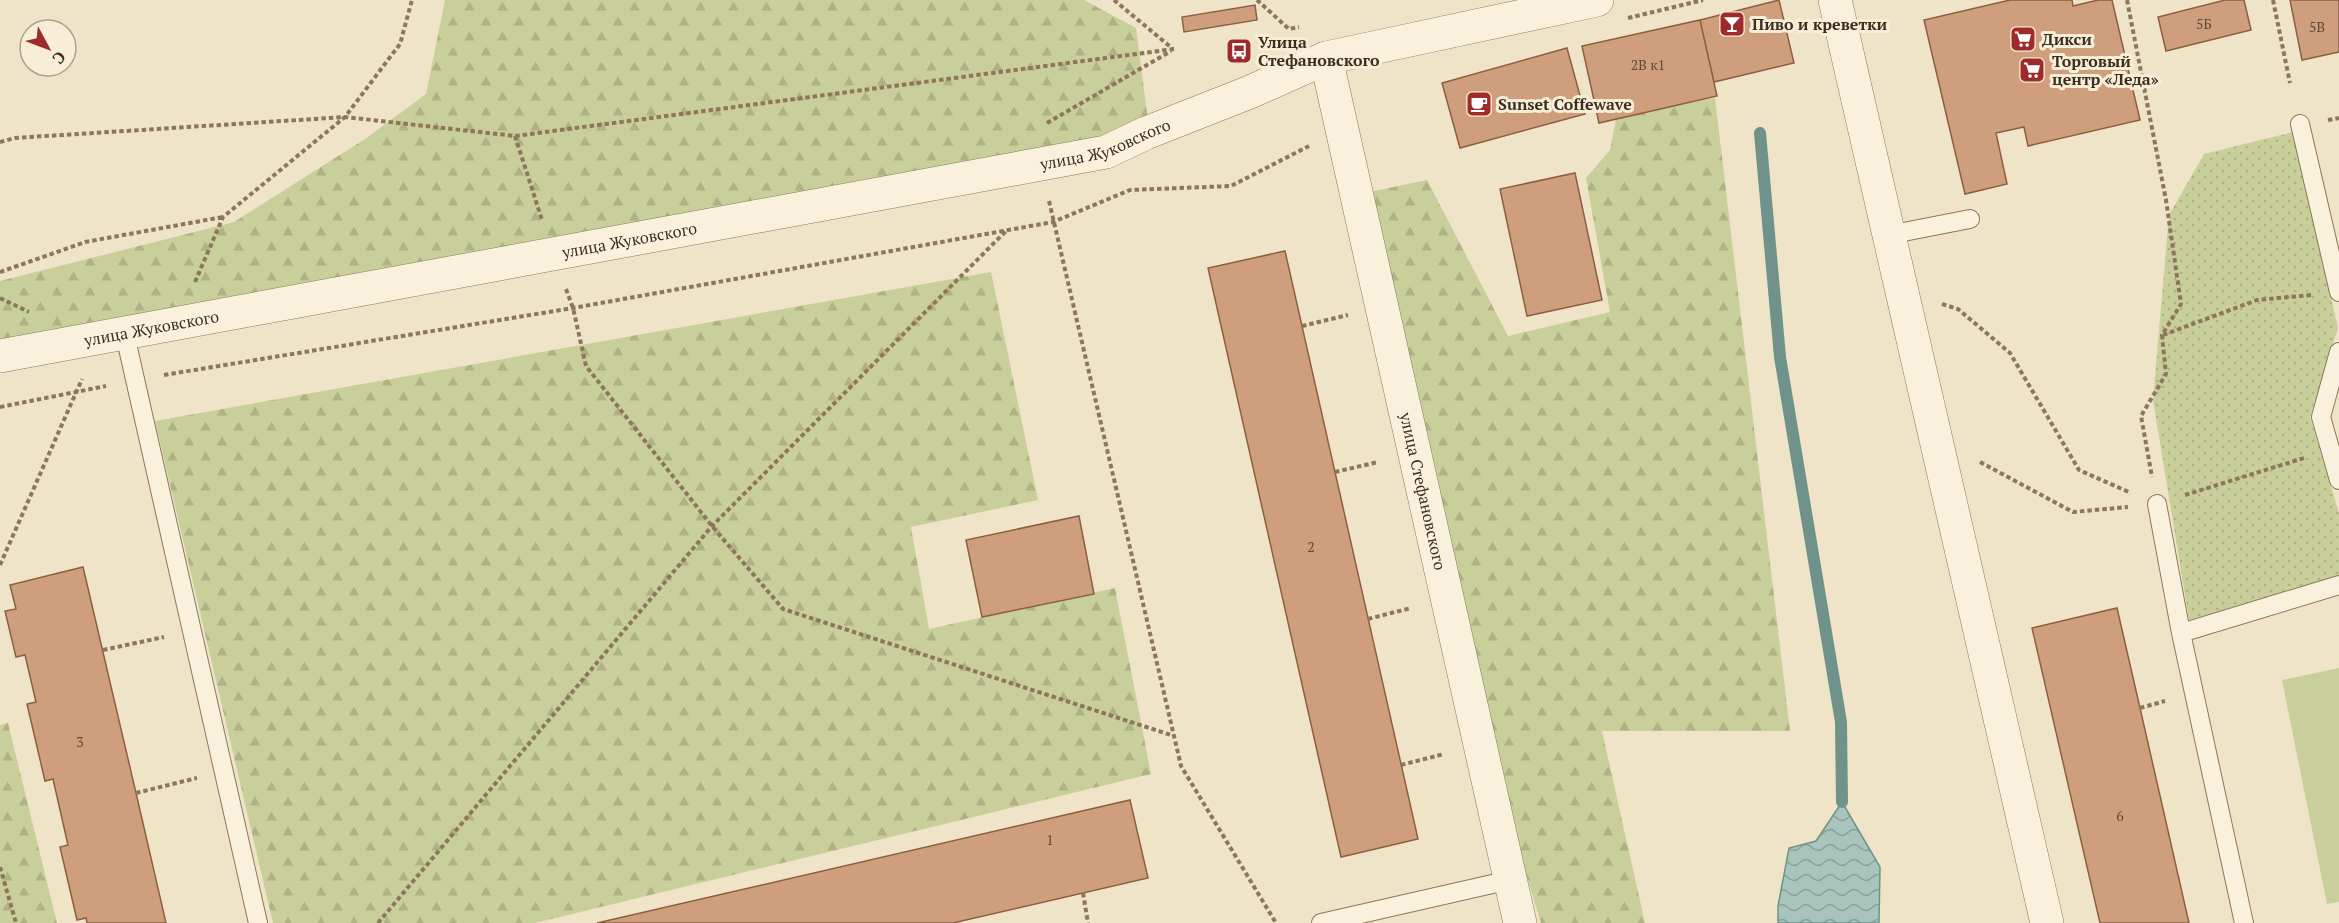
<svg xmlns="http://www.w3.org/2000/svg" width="2339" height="923" viewBox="0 0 2339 923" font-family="'PT Serif',serif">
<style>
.grass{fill:url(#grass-dots)}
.forest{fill:url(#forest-firs)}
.garden{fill:#c9cf9b}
.water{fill:url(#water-waves);stroke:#6f938a;stroke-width:1.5}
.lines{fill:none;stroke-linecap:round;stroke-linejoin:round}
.stream{stroke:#6f938a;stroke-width:12}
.building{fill:#cf9f7d;stroke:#8d5f41;stroke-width:1.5}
.service-casing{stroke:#8d765c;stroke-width:20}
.minor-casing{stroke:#8d765c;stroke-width:34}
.path{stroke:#8d765c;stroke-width:4;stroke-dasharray:4.5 3;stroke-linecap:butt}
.service{stroke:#faf1dc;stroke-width:18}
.minor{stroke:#faf1dc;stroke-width:33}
.labels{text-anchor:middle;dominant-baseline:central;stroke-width:6;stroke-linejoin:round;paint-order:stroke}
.number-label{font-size:14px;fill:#624a37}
.poi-label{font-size:16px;font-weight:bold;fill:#3d2e20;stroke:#f7eed8;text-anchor:start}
.street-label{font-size:16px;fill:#3d2e20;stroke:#f7eed8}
</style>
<defs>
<pattern id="grass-dots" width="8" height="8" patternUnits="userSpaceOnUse" patternTransform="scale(1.5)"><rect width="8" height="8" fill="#c9cf9b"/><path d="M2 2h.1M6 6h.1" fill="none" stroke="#aeb285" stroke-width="1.8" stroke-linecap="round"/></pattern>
<pattern id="forest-firs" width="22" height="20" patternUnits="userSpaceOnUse" patternTransform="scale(1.5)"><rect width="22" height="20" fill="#c9cf9b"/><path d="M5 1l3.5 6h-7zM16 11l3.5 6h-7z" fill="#aeb285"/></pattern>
<pattern id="water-waves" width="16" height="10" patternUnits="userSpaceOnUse" patternTransform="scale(1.5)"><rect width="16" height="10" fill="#a9c4bc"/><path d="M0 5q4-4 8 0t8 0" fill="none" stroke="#8ba098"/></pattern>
</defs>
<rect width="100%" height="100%" fill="#f0e4c8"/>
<path class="grass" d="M2293,132l45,196 -28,89 29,96v63l-150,44 -36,-220 16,-185 35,-61z"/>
<path class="forest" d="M445,0h639l52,28 12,92 -43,22 -1105,202v-63l234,-59 131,-83 61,-45z
M1715,98l75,633h-188l43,192h-104l-25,-82 -147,-649 58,-12 81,156 102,-24 -24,-134 24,-28 7,-36z
M991,272l47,228 -127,27 18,102 186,-41 36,186 -616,149h-262l-118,-502z
M8,723l49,200h-57v-198z"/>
<path class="garden" d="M2339,668v234l-12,2 -45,-224z"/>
<path class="water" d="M1842,802l38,65 -1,56h-101v-17l11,-58 27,-7z"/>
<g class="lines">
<path class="stream" d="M1760,133l20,224 61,365 1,80"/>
</g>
<path class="building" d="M1779,0l15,63 -80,19 -14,-62z
M2010,0h62l1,6 25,-6h14l28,120 -112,26 -4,-19 -28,6 11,51 -42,10 -41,-174z
M2225,0h19l7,30 -85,21 -8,-34z
M2290,0h49v52l-37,8z
M1255,5l2,15 -73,12 -2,-15z
M1700,20l17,76 -118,27 -17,-77z
M1567,48l18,66 -125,34 -18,-65z
M1575,173l27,127 -75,16 -27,-127z
M1285,251l133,588 -77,18 -133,-589z
M1079,516l15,78 -112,23 -16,-77z
M83,567l53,226 30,130h-79l-1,-5 -9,2 -17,-73 8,-2 -15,-66 -8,2 -18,-77 9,-2 -11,-47 -9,2 -11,-46 11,-2 -6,-24z
M2117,608l23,100 49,215h-89l-68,-295z
M1130,800l18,78 -195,45h-356z"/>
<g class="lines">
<g class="service-casing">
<path id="service" d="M2300,124l39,168
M1888,235l82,-16
M125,335l133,588
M2339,352l-18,65 18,63
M2157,504l24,129
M1321,923l189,-43
M2244,923l-63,-290 158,-48"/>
</g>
<g class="minor-casing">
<g id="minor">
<path d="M1835,0l212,923"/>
<path id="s1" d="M1326,58l194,865"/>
<path id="s2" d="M0,356l1106,-204 40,-19 104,-41 76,-34 271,-58"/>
</g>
</g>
<path class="path" d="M1114,0l59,49
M1257,0l32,29 10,-2
M2127,0l39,200 15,104 -19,31 4,39 -25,42 11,61
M2273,0l17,83
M1628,18l75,-18
M2328,120l11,-2
M1047,123l124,-72
M515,136l27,84
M0,142l15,-4 330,-21 170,19 659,-87
M1049,201l132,565 95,157
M0,272l85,-30 138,-25
M195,282l28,-65 122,-100 55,-73 12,-44
M566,289l7,19 13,58 126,160 71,83 391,127
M0,298l29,14
M1942,304l16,5 52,44 69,117 52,23
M1302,326l46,-11
M2163,335l94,-35 54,-5
M164,375l409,-67 480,-86 77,-32 101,-4 78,-40
M0,407l106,-21
M1980,462l93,50 55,-5
M1335,472l43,-10
M2185,495l119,-37
M0,565l82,-186
M1368,619l43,-11
M103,650l61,-13
M2140,708l25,-7
M1401,765l43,-11
M136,793l61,-15
M0,867l16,56
M1083,893l5,30
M378,923l334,-397 294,-295"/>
<use href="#service" class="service"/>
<use href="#minor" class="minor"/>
</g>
<defs>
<g id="bar-square" transform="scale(1.35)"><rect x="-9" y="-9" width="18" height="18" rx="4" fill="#9e2a2b" stroke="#f7eed8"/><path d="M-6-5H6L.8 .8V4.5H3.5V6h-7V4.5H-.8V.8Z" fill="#fff"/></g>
<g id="supermarket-square" transform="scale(1.35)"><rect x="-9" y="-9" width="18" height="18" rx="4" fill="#9e2a2b" stroke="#f7eed8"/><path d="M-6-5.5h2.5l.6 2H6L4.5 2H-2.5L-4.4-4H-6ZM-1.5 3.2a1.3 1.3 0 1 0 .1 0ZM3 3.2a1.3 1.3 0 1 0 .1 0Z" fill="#fff"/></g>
<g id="bus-square" transform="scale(1.35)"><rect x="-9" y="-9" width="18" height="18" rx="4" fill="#9e2a2b" stroke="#f7eed8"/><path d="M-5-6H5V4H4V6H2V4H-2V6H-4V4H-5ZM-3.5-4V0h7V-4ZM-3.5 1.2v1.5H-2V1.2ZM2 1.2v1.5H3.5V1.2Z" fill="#fff"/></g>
<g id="cafe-square" transform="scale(1.35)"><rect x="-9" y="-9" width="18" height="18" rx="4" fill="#9e2a2b" stroke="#f7eed8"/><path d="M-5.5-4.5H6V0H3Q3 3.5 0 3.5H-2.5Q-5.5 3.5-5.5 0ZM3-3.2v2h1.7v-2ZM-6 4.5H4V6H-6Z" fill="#fff"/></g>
</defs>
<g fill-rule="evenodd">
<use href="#bar-square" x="1732" y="24"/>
<use href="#supermarket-square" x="2023" y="39"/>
<use href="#bus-square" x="1239" y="51"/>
<use href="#supermarket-square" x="2032" y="70"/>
<use href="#cafe-square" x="1479" y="104"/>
</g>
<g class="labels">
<g class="number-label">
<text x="2204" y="23">5Б</text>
<text x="2317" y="26">5В</text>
<text x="1648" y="64">2В к1</text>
<text x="1311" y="546">2</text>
<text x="80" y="741">3</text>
<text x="2120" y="815">6</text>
<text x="1050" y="839">1</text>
</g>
<g class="poi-label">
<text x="1752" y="24">Пиво и креветки</text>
<text x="2042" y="39">Дикси</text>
<text x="1258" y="42">Улица<tspan x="1258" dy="18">Стефановского</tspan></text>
<text x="2052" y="61">Торговый<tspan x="2052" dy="18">центр «Леда»</tspan></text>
<text x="1498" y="104">Sunset Coffewave</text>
</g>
<g class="street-label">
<text stroke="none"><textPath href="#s2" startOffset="1126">улица Жуковского</textPath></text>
<text stroke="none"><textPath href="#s2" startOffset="640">улица Жуковского</textPath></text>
<text stroke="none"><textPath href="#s2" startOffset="154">улица Жуковского</textPath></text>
<text stroke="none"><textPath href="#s1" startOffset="444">улица Стефановского</textPath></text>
</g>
</g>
<g transform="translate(48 48) rotate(131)"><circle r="28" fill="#f7eed8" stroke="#ada18e" stroke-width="1.5"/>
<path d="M0-4.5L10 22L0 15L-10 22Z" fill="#9e2a2b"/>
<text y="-9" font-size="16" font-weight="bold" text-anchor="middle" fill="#3d2e20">С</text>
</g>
</svg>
